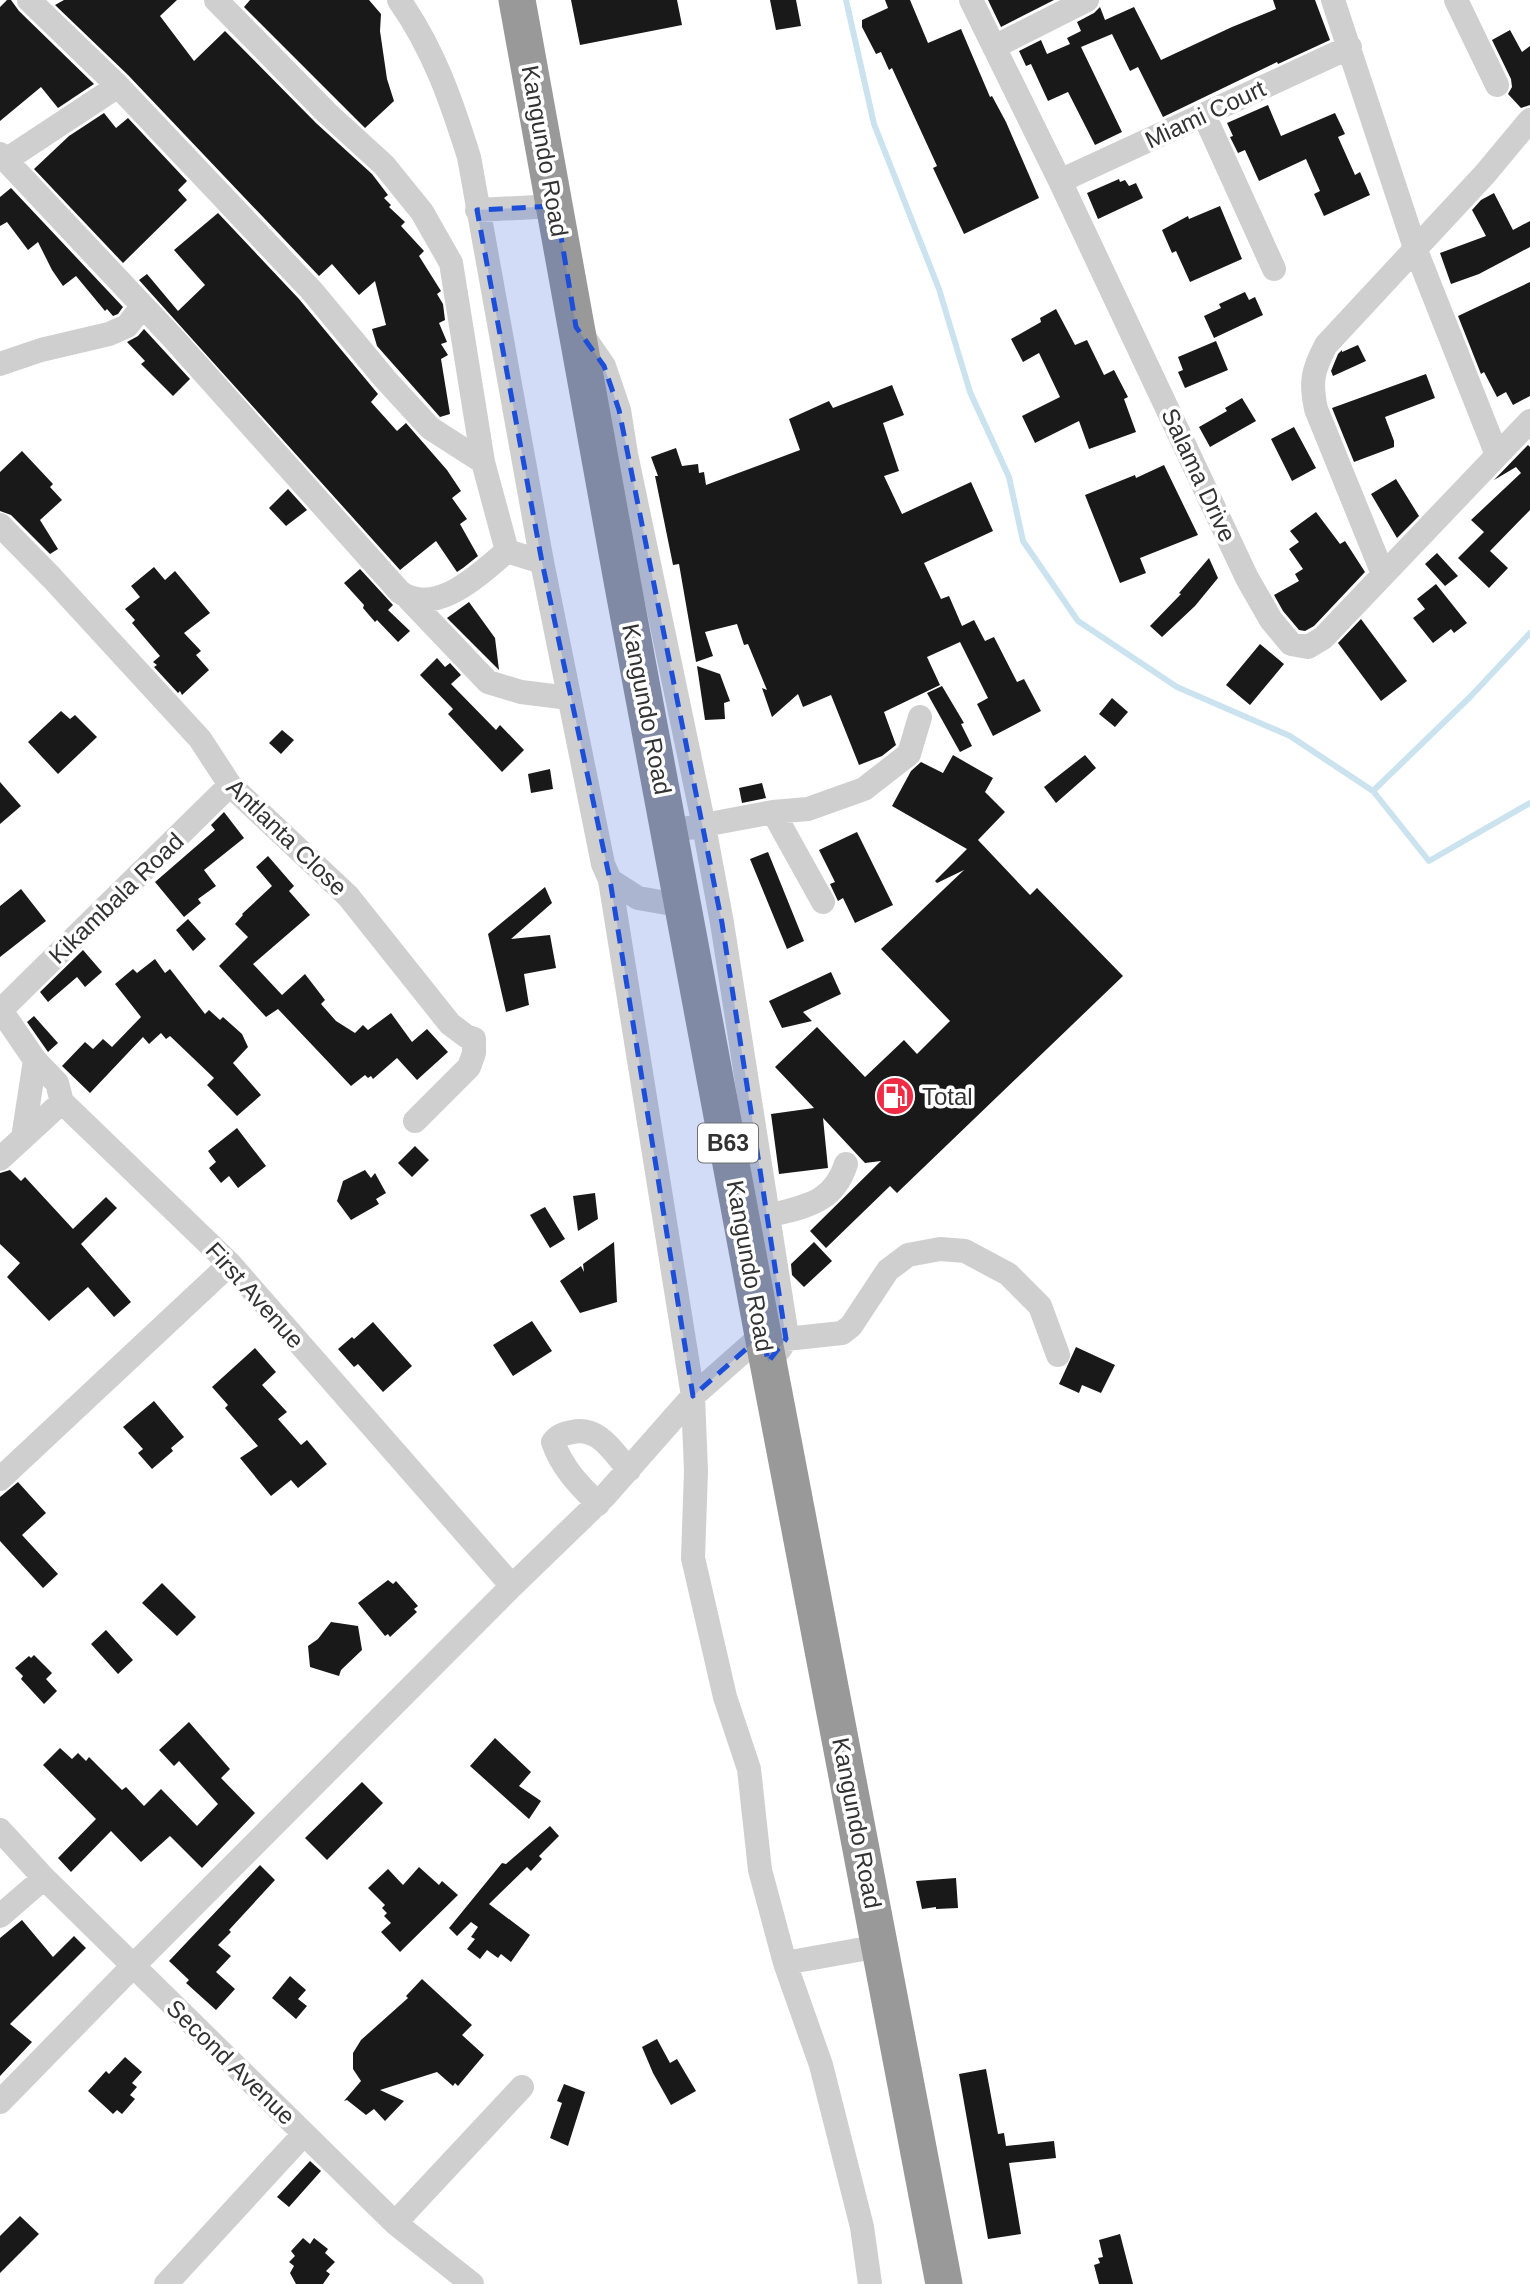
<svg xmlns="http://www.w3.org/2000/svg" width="1530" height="2284" viewBox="0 0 1530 2284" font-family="Helvetica,sans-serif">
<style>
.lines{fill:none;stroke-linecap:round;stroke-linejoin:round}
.stream{stroke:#cbe3ef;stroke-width:6}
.building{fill:#191919}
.minor{stroke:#cfcfcf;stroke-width:24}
.highway{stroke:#999;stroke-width:37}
.marked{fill:#1d4ed8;fill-opacity:0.2;stroke:#1d4ed8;stroke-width:5;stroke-dasharray:14 9;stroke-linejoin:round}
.labels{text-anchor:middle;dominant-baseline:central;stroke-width:7;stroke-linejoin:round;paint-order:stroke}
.shield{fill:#fff;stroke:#707070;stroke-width:2}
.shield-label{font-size:23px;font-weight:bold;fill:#323232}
.street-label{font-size:24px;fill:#323232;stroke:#fff}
.poi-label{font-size:24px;fill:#323232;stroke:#fff;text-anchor:start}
</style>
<rect width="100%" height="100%" fill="#fff"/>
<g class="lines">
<path class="stream" d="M846,0l28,124 65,165 31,103 39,85 14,64 55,80 99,66 113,49 83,55 56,70 101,-58
M1373,791l97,-94 60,-64"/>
</g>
<path class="building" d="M7,0h4l8,11 75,73 -36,24 -17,-21 -41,34v-114z
M64,0h113l-17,16 34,45 31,-30 91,92 56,51 16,21 -4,3 7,7 -2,2 16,15 -4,4 23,25 -5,5 22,35 -4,3 6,10 2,16 -6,3 8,19 -6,2 7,11 -7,4 9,55 -10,3 -63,-71 -5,-17 14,-4 -11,-44 -16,14 -27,-31 -13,12 -191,-201 -73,-70z
M250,0h119l12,14 -1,17 7,48 7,22 -29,27 -121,-121z
M571,0h106l5,25 -102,20z
M770,0h26l5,26 -25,4z
M885,0h25l18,43 33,-14 29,68 2,-1 14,26 33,76 -75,36 -31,-66 4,-2 -45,-98 -3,2 -8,-18 -5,2 -14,-27v-7l26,-12z
M988,0h66l-53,27z
M1273,0h42l15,40 -52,24 -1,-2 -114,55 -25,-50 -8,4 -18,-37 -31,13 41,85 -27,13 -27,-53 -20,9 -17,-37 -5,2 -7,-15 22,-11 6,14 23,-10 -3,-6 14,-7 -4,-9 17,-9 6,-6 5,13 29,-13 27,53 71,-33 44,-18z
M1510,30l12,22 8,-6v59l-9,3 -13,-14 4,-7 -1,-8 -19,-39z
M1268,105l13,31 54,-23 10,21 -7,3 17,38 5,-3 10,23 -46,21 -10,-22 6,-3 -14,-32 -47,22 -14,-31 -7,3 -8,-16 3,-1 -6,-13z
M104,113l12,15 12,-10 59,63 -9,9 9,10 -64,63 -89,-94 35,-33z
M1119,179l1,3 5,-2 4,6 7,-3 7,15 -45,21 -11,-26z
M11,188l112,119 -5,7 -5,2 -6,-7 -2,2 -29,-35 -13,10 -11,-16 -14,-28 -10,8 -21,-28 -7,4v-29z
M1494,193l19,37 17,-9v26l-51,27 -28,10 -11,-31 46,-17 -14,-26 9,-10z
M1220,206l22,53 -52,23 -14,-31 -4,2 -10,-23 26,-14 1,3z
M218,213l81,86 79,95 -7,8 26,29 9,-8 41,47 14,21 -9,7 15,21 -7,5 18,32 -15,12 -6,4 -21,-31 -36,29 -261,-290 8,-6 31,37 27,-26 -31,-35z
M1530,282v114l-17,9 -7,-13 -9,5 -13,-25 -3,2 -23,-58z
M1245,292l4,8 6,-3 8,18 -49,23 -10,-22 17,-8 -2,-4z
M1056,309l19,36 12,-5 17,35 10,-5 14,27 -4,2 12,33 -47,17 -10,-28 -44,22 -13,-27 38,-19 -21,-44 -16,9 -12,-23 30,-17 -1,-4z
M144,329l46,50 -17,17 -32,-32 4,-3 -18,-19 11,-6z
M1216,341l12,29 -43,18 -7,-16 5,-2 -5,-13z
M1358,345l8,16 -33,15 -2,-5 7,-17 4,-4v2z
M1426,374l9,24 -50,19 9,24v6l-40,15 -22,-54z
M892,385l12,30 -21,8 16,48 -15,5 18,38 69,-32 22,49 -69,32 17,36 8,-3 13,30 12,-6 11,21 9,-4 23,45 7,-3 17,32 -48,25 -16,-32 11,-6 -28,-56 -33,15 13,28 -56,27 12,33 -14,11 -23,9 -28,-70 -28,12 -5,-13 -26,23 -10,-29 5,2 -19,-46 -4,1 -7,-21 -32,8 8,24 -17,6 -17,-98 -6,1 -18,-89h3l-7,-19 25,-9 6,18 16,-2 1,9 5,-1 2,13 94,-35 -11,-31 40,-18 4,7z
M1242,398l14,23 -46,26 -11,-20 28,-16 -2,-3z
M1294,427l22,41 -24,13 -21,-42z
M1528,445l2,2v63l-40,41 18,17 -19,20 -31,-30 26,-26 -13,-12 50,-47 -5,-6 -22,13z
M22,451l31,33 -3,3 12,13 -22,20 18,29 -8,5 -39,-39 -11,-4v-39z
M1164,465l34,70 -58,23 6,15 -26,10 -35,-88 50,-20 1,3z
M1396,479l23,37 -22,22 -26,-44z
M288,489l19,21 -21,16 -17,-18z
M1316,512l24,32 5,-3 20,31 -51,54 -9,5 -6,-1 -16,-19 -9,-16 25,-14 -4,-7 8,-5 -14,-20 10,-7 -9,-11z
M1437,553l21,23 -13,10 -20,-22z
M1209,558l9,20 -23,28 -33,31 -12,-11 31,-32 -2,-1z
M154,567l11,13 10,-9 35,42 -26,20 17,18 -5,4 13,15 -27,25 -2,-4 -2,2 -24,-26 3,-2 -4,-3 7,-6 -28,-33 3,-3 -10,-11 15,-12 -9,-11z
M360,569l33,36 -5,5 22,21 -12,11 -21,-22 -2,2 -12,-14 1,-3 -20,-22z
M1436,584l31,39 -13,10 -3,-4 -18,14 -20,-25 12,-9 -8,-10z
M469,602l26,36 4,32 -52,-52z
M1361,619l46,62 -26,20 -43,-58z
M1260,644l24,20 -34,41 -24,-20z
M437,658l8,9 5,-4 11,12 -10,9 45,46 4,-5 24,25 -22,22 -54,-58 5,-5 -33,-34z
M697,666l23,8 10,27 -6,2 1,16 -20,1z
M942,686l22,37 -3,1 11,22 -12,6 -33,-59z
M1112,698l16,14 -13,15 -16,-13z
M61,711l9,8 5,-4 22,22 -39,37 -30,-32z
M282,730l12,10 -13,14 -12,-11z
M953,755l40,23 -8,14 20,20 -27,28 52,55 7,-7 86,88 -226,217 -7,-7 -64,62 -16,-17 71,-70 -16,2 -42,-45 5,50 -49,6 -8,-60 43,-6 -39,-41 42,-40 48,50 39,-37 13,14 33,-33 -69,-72 83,-79 -27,13 -2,-2 32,-32 -75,-43 19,-35 10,-9 22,11z
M1085,755l11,13 -40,35 -12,-16z
M550,769l3,20 -22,4 -3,-19z
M0,782l21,24 -21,18z
M762,783l4,15 -24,5 -3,-15z
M224,812l20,26 -40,32 12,16 -18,13 3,4 -17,14 -29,-35 60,-52 -4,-5z
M857,832l36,73 -38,18 -12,-25 -5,3 -8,-17 5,-2 -16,-32z
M768,852l36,89 -17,8 -37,-90z
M268,856l26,30 -5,5 21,24 -57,49 29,31 23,-21 20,26 -4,4 15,17 19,12 8,-8 5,5 23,-17 21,29 15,-13 21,23 -31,28 -20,-22 -24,21 -2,-3 -3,2 -3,-3 -14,11 -73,-77 -12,8 -47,-51 29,-29 -13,-13 8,-9 -1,-1 30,-28 -16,-19z
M545,887l7,16 -41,36 39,-4 6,33 -32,6 5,31 -23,7 -18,-78z
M21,889l25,32 -46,36v-51z
M188,919l18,20 -13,12 -17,-21z
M83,950l19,22 -17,15 -8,-10 -29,25 -8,-10z
M155,959l10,14 5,-4 35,45 4,-4 11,10 3,-3 19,17 6,13 -15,16 28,32 -24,21 -30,-31 7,-7 -44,-42 -4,3 -5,-6 -12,11 -6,-7 -53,56 -28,-27 23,-24 8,7 10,-10 9,8 29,-30 -26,-33 18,-15 4,4z
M831,972l10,22 -38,18 9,9 -30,7 -13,-27z
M34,1016l24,27 -10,9 -21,-30z
M237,1128l29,38 -28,22 -9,-12 -8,7 -12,-15 7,-6 -8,-11z
M415,1146l14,14 -17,17 -14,-14z
M10,1170l11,11 4,-4 48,52 33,-32 11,11 -36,36 50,58 -17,15 -26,-30 -39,34 -42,-44 13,-14 -20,-19v-71z
M365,1170l6,8 4,-5 11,20 -10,6 3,5 -28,16 -14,-19 6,-20z
M595,1193l3,26 -20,12 -5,-35z
M545,1207l20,32 -15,9 -20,-33z
M614,1242l3,60 -37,11 -20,-32 21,-15 3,6 -1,-8z
M814,1242l18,19 -28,26 -12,-12 -1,-11z
M532,1321l20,30 -39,25 -20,-31z
M373,1322l39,44 -29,26 -25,-28 -4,3 -16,-18 14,-12 2,2z
M1076,1347l39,18 -14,28 -19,-8 -3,8 -20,-9z
M255,1348l21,24 -14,13 25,27 -9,7 23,26 6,-5 20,24 -29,24 -7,-8 -20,16 -31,-38 18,-12 -33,-38 3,-3 -16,-18z
M154,1401l30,36 -13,11 2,3 -21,18 -14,-16 5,-4 -20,-22z
M18,1482l28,31 -24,22 36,39 -15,14 -43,-47v-44z
M388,1580l5,4 3,-3 22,25 -4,3 3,3 -27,25 -2,-3 -3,2 -27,-33z
M162,1583l34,34 -19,19 -35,-33z
M331,1622l27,4 4,24 -21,20 -2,6 -29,-9 -2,-21 10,-7z
M106,1630l27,30 -15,14 -27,-30z
M34,1655l18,18 -6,6 11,12 -13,13 -23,-25 2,-3 -8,-8 14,-12 2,2z
M189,1722l41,47 -9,9 34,35 -53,55 -32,-32 -29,26 -30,-31 -40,41 -13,-14 38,-39 -53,-54 17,-17 12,11 6,-6 8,8 3,-4 33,33 4,-3 18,19 17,-17 36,37 21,-22 -39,-43 -5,5 -15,-16z
M495,1738l36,34 -12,14 22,15 -12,18 -59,-53z
M362,1782l21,21 -56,57 -22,-22z
M550,1826l9,10 -20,20 3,3 -11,12 -4,-4 -38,37 41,31 -19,27 -10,-8 -3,4 -11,-8 -7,9 -13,-10 8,-10 -4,-2 7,-10 -7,-5 -14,14 -8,-8 53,-65 4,1z
M260,1865l15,15 -46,50 2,2 -13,13 13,11 -15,16 19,17 -19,21 -30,-27 3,-3 -20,-19z
M419,1867l20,18 3,-4 16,14 -58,57 -19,-20 10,-9 -7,-7 3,-3 -5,-5 3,-3 -17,-17 20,-19 15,16z
M956,1878l2,30 -22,1v-2l-14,2 -6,-28z
M22,1920l31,37 21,-21 12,12 -76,76 22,18 -32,34v-138z
M290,1976l16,14 -8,9 9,7 -11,13 -24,-21z
M422,1979l50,46 -10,10 22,20 -26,31 -3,-3 -2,3 -16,-14 -57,18 24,11 -19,20 -11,-12 -8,6 -19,-15 -3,1 17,-20 -8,-12v-16l8,-13 47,-42 -2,-2z
M657,2039l13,24 7,-4 19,32 -25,14 -18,-32 -11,-26z
M125,2057l17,15 -10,11 5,4 -7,8 5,4 -13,15 -5,-4 -4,4 -25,-23 18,-20 3,3z
M986,2069l12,65 6,-1 2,13 48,-5 2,17 -47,5 12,71 -33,5 -29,-165z
M564,2084l21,8 -17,54 -18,-8 12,-35 -5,-2z
M310,2161l11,10 -32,36 -12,-10z
M20,2216l19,18 -39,39v-37z
M1120,2234l13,50h-34l-5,-19 6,-2 -2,-5 5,-1 -4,-17z
M303,2238l7,6 4,-6 14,11 -3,4 10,9 -9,9 4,3 -7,10h-27l-6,-11 4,-7 -5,-4 6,-6 -4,-5z"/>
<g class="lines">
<path class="minor" d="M29,0l89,86 194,205 73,88 45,49 53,34 24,89 35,11
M216,0l111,113 57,52 38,47 29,51 32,199
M399,0c35,50 52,100 70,157l73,405 61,302 7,16 28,18 46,8
M971,0l89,181 187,397 24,42 20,24 17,3 15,-9 207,-217
M1333,0l82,248 82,207
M1456,0l41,85
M994,47l93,-47
M1204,115l70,154
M0,154l173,184 227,254c36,26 81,-19 107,-41
M6,160l112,-74
M1060,181l290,-134
M477,210l79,-4
M582,334l22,32 15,44 7,44 78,372 18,97 64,407c0,15 -8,22 -18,32
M0,364l41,-14 68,-16 18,-8 15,-19
M0,525l52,53 148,161 30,46 118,111 102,128 16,12 8,3v14l-5,14 -54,54
M1383,574l-67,-165c-6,-28 -3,-39 10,-64l159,-171 45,-54
M408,598l80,84 33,10 48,6
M773,812l50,90
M688,828l85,-16 35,-3 56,-20 45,-35 11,-37
M610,880l83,516 3,75 -3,87 32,139 24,72 11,101 25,93 36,102 41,162 8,57
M0,1009l35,51 22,23 5,19 168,162 282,322
M1,1010l229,-225
M23,1138l12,-78
M0,1159l62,-57
M768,1216c37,-10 65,-12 78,-52
M786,1339l56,-6 9,-7 37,-56 20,-15 32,-6 25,2 43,23 32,32 18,49
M0,1479l230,-215
M598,1504c-19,-19 -36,-36 -45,-62 6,-7 10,-8 19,-10 27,-6 41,20 57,38
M0,1830l44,48 351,345 77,61
M0,1916l44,-38
M785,1963l95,-17
M0,2102l133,-136 379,-380 92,-89 89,-101 70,-62
M395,2223l127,-136
M166,2284l138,-150"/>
<path class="highway" d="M517,0l106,586 145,776 176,922"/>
</g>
<path class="marked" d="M556,206l20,121 28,39 15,44 103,513 64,416 -18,23 -5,-28 -70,62 -83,-516 -68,-318 -65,-352z"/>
<defs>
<g id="fuel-disc" transform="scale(2.0125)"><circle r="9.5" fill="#f02c45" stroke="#fff"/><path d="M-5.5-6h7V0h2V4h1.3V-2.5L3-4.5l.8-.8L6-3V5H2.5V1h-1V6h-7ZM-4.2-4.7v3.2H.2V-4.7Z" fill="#fff"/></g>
</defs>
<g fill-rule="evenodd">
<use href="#fuel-disc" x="895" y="1096"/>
</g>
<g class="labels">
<rect class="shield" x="698" y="1123.5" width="60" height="39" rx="5"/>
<g class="shield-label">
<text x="728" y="1143">B63</text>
</g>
<g class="street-label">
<text transform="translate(1205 114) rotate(-25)">Miami Court</text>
<text transform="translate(545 151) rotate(80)">Kangundo Road</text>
<text transform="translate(1199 475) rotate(65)">Salama Drive</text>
<text transform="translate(647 709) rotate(79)">Kangundo Road</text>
<text transform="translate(287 837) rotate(44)">Antlanta Close</text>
<text transform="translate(116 898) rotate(-44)">Kikambala Road</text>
<text transform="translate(750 1266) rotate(80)">Kangundo Road</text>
<text transform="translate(255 1295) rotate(48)">First Avenue</text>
<text transform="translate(857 1823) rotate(79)">Kangundo Road</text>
<text transform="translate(231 2062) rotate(44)">Second Avenue</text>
</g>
<g class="poi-label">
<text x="922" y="1096">Total</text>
</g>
</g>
</svg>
